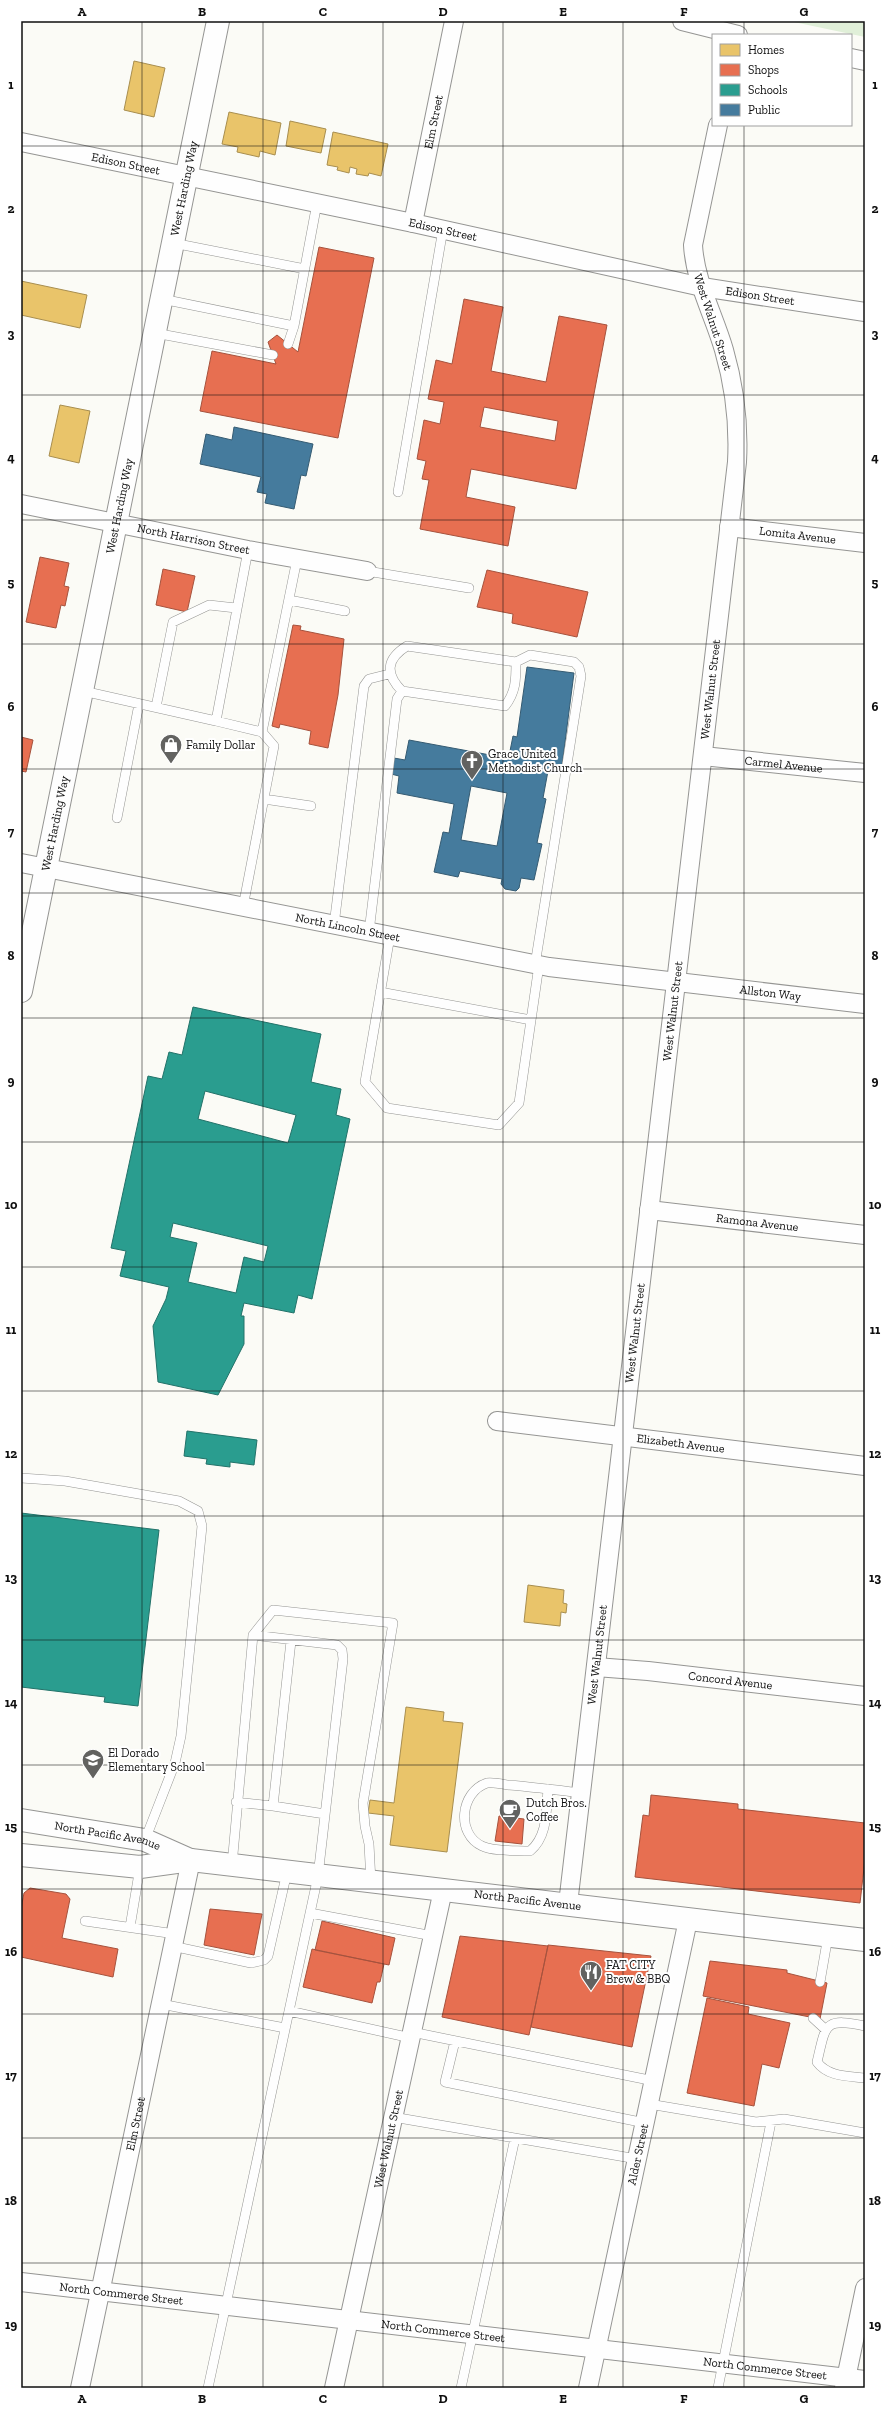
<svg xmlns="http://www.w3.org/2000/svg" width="886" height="2409" viewBox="0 0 886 2409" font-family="'Zilla Slab',serif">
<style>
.green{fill:#e0efd8}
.homes{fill:#e9c46a;stroke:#a88e4f}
.shops{fill:#e76f51;stroke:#a6523d;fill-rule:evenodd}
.schools{fill:#2a9d8f;stroke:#227269;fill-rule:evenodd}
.public{fill:#457b9d;stroke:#355b72;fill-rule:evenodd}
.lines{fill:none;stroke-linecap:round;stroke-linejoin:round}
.service-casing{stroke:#959593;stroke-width:10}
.minor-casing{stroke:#959593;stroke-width:20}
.tertiary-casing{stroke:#959593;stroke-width:24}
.service{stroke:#fefefe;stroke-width:9}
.minor{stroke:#fefefe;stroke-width:18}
.tertiary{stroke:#fefefe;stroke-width:22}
.grid{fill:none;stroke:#0f0f0f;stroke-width:1;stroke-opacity:0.55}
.labels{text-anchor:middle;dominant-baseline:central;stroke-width:4;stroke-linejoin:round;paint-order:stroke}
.street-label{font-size:12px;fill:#0f0f0f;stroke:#fff}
.poi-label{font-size:12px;fill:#0f0f0f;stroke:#fff;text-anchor:start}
.neatline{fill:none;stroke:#0f0f0f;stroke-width:1.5}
.grid-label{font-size:13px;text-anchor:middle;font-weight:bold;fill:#0f0f0f}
</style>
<rect width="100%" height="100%" fill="#fbfbf6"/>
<path class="green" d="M789,21h76v16z"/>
<path class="homes" d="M134,61l31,7 -11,49 -30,-7z
M229,112l52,11 -6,32 -15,-4 -1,6 -22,-5 1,-5 -16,-3z
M290,121l36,8 -5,24 -35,-7z
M333,132l55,12 -7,32 -12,-3 -1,3 -12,-2 1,-5 -7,-2 -1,6 -12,-3 1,-3 -11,-2z
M21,281l66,14 -7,33 -59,-13z
M60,405l30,6 -11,52 -30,-7z
M528,1585l36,5 -1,13 4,1 -1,9 -5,-1 -1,14 -36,-4z
M406,1707l38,5 -1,9 20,2 -16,129 -57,-7 4,-29 -26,-3 2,-13 24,3z"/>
<path class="shops" d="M319,247l55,11 -36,180 -138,-27 12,-60 64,13 -8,-22 9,-7 21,17z
M464,299l39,8 -12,64 55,11 13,-66 48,9 -31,164 -105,-20 -5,28 49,10 -7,39 -88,-17 9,-49 -7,-1 4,-18 -9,-2 7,-39 16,4 4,-22 -16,-3 8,-39 16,4zM484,407l74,14 -3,20 -75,-14z
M40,557l29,6 -5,23 5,1 -4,19 -4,-1 -5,23 -30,-6z
M163,569l32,7 -8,36 -31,-7z
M487,570l101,22 -11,45 -65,-14 1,-9 -36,-7z
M293,625l8,1 -1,4 44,9 -6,56 -10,53 -19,-4 2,-13 -31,-7 -1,4 -7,-2z
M21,737l12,3 -7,32 -5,-1z
M651,1795l87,9v5l127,14v36l-5,44 -225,-26 8,-62 6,1z
M499,1816l25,3 -2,25 -27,-3z
M30,1888l36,6 4,5 -8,39 56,11 -5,28 -92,-20v-48l3,-16z
M210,1909l52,5 -8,41 -50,-10z
M322,1921l73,17 -6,27 -74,-15z
M460,1936l88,10 -19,89 -87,-18z
M548,1945l103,11 -19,91 -101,-20z
M312,1949l72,15 -4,18h-3l-5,21 -69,-16z
M710,1961l77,9v3l40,10 -7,36 -117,-23z
M707,1998l42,9 -1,7 42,9 -11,45 -17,-4 -8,42 -67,-13z"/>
<path class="schools" d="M193,1007l128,27 -10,48 30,7 -5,26 14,4 -38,180 -14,-4 -4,18 -50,-10 -3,13h3v28l-26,51 -60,-13 -5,-56 13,-27 3,-12 -49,-11 6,-25 -15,-3 37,-172 14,3 7,-27 13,3zM205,1091l91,24 -8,28 -90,-24zM173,1223l95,23 -4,16 -20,-5 -8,36 -48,-11 9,-39 -27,-6z
M187,1431l70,9 -3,25 -24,-3v5l-24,-3 1,-5 -23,-3z
M21,1513l138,17 -21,176 -34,-4 1,-5 -84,-10z"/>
<path class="public" d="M234,427l79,17 -7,32 -5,-1 -7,34 -29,-6 2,-9 -10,-2 4,-15 -61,-13 6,-30 26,6z
M527,667l47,6 -13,100 -13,-2 -5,27 3,1 -9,44 5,1 -8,36 -13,-2 -2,10 -3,3 -11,-2 -4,-5 1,-5 -42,-8 -2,6 -24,-5 9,-40 6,1 5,-29 -57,-11 2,-17 -8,-2 3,-16 11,2 4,-20 92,17 1,-4 14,2v-3l-6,-1 3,-15 4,1zM471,786l36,7 -10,53 -36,-6z"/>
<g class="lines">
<g class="service-casing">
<path id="service" d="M173,243l132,26
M162,299l132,27 23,-123
M155,333l118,22
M288,344l6,-18
M398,492l45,-263
M248,550l-32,171 46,11 35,-173
M367,571l102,17
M289,600l56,11
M516,662c0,17 0,30 -11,44l-103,-15c-17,-17 -16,-32 5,-45l109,16 14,-7 44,7 5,5 2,9 -46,289
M83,691l133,30
M156,707l17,-85 36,-17 27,3
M264,799l47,7
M117,818l22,-114
M243,907l31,-161 -12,-14
M334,925l30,-239 5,-7 20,-5
M369,932l28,-233 5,-8
M390,936l-25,146 22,26 112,17 20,-22 20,-138
M380,992l151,28
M21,1478l44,3 114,20 19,10 4,15 -21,210 -6,27 -30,77
M253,1635l20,-25 120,13 -30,180 2,23 4,18 2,38
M291,1641l-18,165 52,8
M548,1789c-2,22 0,47 -18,62 -14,-1 -35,1 -48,-5 -26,-12 -22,-54 5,-63 5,-1 15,1 21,2 24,2 49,5 73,8
M236,1802l37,4
M310,1913l123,23
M85,1921l90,13
M130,1927l10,-60
M172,1946l79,17 13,-3 4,-4 19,-84
M820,1982l8,-46
M161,2004l124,24
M289,2011l122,27
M813,2018l12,11
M865,2026c-42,-9 -39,-1 -48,36 11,15 31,14 48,16
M412,2032l242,49
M455,2041l-10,41 200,41
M649,2104l107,18 28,-3 81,14
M393,2117l244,42
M208,2388l110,-512 25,-217 -1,-9 -5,-5 -84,-10 -21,230
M461,2388l54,-250
M718,2388l53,-266"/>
</g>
<g class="minor-casing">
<g id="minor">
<path d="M682,21l56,14"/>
<path d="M851,58l14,3"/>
<path id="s1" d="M21,142l392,81 289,64 163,25"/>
<path id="s2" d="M413,223l41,-202"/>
<path id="s3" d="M21,504l227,46 119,21"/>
<path id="s4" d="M729,527l136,16"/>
<path id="s5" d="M703,756l162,17"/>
<path id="s6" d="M21,863l528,104 316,37"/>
<path id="s7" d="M649,1210l216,25"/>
<path id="s8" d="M497,1421l368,45"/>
<path id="s9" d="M596,1667l52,4 217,25"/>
<path id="s10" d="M568,1904l169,-1442c2,-38 -2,-74 -13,-112 -10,-35 -29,-68 -31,-105l25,-120"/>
<path id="s11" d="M21,2282l844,98"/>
<path id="s12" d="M80,2388l111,-528"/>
<path id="s13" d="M334,2388l109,-498"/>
<path id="s14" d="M588,2388l100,-468"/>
<path d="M844,2388l21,-100"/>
</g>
</g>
<g class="tertiary-casing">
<g id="tertiary">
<path id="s15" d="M21,991l197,-970"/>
<path id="s16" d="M21,1820l124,20 45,20"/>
<path id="s17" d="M21,1855l119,12 51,-7 674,80"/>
</g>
</g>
<use href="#service" class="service"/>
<use href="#minor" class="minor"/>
<use href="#tertiary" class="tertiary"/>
</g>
<path class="grid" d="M142,21v2367M263,21v2367M383,21v2367M503,21v2367M623,21v2367M744,21v14M744,125v2263M21,146h844M21,271h844M21,395h844M21,520h844M21,644h844M21,769h844M21,893h844M21,1018h844M21,1142h844M21,1267h844M21,1391h844M21,1516h844M21,1640h844M21,1765h844M21,1889h844M21,2014h844M21,2138h844M21,2263h844"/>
<defs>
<g id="shop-pin" transform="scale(1.15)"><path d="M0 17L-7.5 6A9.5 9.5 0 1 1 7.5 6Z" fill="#626260" stroke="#fff"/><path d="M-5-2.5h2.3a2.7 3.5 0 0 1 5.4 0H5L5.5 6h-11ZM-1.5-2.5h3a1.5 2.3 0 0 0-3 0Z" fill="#fff"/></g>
<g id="church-pin" transform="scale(1.15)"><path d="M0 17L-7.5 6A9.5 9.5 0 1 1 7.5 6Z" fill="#626260" stroke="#fff"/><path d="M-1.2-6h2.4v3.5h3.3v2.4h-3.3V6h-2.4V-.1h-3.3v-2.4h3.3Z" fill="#fff"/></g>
<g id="school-pin" transform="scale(1.15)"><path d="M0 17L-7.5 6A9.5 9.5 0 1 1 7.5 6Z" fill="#626260" stroke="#fff"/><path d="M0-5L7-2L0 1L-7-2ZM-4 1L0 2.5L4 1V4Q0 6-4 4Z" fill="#fff"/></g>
<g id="cafe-pin" transform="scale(1.15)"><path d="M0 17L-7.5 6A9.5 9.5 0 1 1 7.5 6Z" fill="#626260" stroke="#fff"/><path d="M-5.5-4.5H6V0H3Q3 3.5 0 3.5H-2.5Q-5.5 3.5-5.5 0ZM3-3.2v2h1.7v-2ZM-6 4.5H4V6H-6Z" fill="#fff"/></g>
<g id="restaurant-pin" transform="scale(1.15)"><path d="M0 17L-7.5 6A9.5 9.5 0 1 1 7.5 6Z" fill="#626260" stroke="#fff"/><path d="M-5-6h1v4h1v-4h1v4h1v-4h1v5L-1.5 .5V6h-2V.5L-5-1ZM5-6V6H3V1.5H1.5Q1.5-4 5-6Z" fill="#fff"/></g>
</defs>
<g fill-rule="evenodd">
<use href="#shop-pin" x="171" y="745"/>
<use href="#church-pin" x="472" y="761"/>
<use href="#school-pin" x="93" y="1760"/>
<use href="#cafe-pin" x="510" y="1810"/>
<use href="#restaurant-pin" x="591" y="1972"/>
</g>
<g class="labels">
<g class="street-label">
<text stroke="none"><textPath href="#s2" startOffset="103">Elm Street</textPath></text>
<text stroke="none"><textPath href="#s1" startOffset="107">Edison Street</textPath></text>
<text stroke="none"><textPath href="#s15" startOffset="819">West Harding Way</textPath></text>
<text stroke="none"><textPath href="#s1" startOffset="431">Edison Street</textPath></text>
<text stroke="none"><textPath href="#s1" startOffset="755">Edison Street</textPath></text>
<text transform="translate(713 322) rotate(72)">West Walnut Street</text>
<text stroke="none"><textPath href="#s15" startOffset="495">West Harding Way</textPath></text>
<text stroke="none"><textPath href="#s4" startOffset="69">Lomita Avenue</textPath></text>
<text stroke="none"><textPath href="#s3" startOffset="176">North Harrison Street</textPath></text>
<text stroke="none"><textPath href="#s10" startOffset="1223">West Walnut Street</textPath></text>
<text stroke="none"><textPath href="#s5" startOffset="81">Carmel Avenue</textPath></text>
<text stroke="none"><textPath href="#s15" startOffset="171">West Harding Way</textPath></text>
<text stroke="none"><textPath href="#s6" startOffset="333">North Lincoln Street</textPath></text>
<text stroke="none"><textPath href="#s6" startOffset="761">Allston Way</textPath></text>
<text stroke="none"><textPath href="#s10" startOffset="899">West Walnut Street</textPath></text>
<text stroke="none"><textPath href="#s7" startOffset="109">Ramona Avenue</textPath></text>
<text stroke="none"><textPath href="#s10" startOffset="575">West Walnut Street</textPath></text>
<text stroke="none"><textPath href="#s8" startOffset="185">Elizabeth Avenue</textPath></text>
<text stroke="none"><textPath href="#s10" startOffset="251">West Walnut Street</textPath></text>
<text stroke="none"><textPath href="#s9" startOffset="135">Concord Avenue</textPath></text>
<text stroke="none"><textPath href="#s16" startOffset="88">North Pacific Avenue</textPath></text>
<text stroke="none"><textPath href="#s17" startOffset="510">North Pacific Avenue</textPath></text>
<text stroke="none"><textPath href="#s12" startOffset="270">Elm Street</textPath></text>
<text stroke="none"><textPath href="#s13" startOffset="255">West Walnut Street</textPath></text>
<text stroke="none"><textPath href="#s14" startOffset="239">Alder Street</textPath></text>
<text stroke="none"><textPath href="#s11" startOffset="101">North Commerce Street</textPath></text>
<text stroke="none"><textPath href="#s11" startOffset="425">North Commerce Street</textPath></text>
<text stroke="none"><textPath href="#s11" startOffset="749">North Commerce Street</textPath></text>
</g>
<g class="poi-label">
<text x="186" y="745">Family Dollar</text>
<text x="488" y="754">Grace United<tspan x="488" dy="14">Methodist Church</tspan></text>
<text x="108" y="1753">El Dorado<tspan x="108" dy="14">Elementary School</tspan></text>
<text x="526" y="1803">Dutch Bros.<tspan x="526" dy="14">Coffee</tspan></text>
<text x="606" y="1965">FAT CITY<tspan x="606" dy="14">Brew &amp; BBQ</tspan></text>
</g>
</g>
<rect width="886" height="2409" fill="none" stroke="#ffffff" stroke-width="44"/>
<rect x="712" y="34" width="140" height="92" fill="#ffffff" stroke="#9f9f9f"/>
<rect x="720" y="44" width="20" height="12" fill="#e9c46a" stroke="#9f9f9f"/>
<text x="748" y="54" font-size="12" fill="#0f0f0f">Homes</text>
<rect x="720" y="64" width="20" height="12" fill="#e76f51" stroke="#9f9f9f"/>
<text x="748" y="74" font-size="12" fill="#0f0f0f">Shops</text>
<rect x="720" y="84" width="20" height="12" fill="#2a9d8f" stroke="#9f9f9f"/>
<text x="748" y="94" font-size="12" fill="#0f0f0f">Schools</text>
<rect x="720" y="104" width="20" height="12" fill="#457b9d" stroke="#9f9f9f"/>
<text x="748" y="114" font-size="12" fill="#0f0f0f">Public</text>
<rect x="22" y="22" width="842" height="2365" class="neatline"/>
<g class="grid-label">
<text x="82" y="16">A</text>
<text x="202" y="16">B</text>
<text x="323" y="16">C</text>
<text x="443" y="16">D</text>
<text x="563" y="16">E</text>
<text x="684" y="16">F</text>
<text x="804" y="16">G</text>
<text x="11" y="89">1</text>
<text x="875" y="89">1</text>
<text x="11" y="213">2</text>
<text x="875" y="213">2</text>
<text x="11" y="338">3</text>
<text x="875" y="338">3</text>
<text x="11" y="462">4</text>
<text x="875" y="462">4</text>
<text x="11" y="587">5</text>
<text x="875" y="587">5</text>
<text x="11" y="711">6</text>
<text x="875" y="711">6</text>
<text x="11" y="836">7</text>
<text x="875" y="836">7</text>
<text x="11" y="960">8</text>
<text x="875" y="960">8</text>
<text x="11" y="1085">9</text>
<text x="875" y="1085">9</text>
<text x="11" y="1209">10</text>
<text x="875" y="1209">10</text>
<text x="11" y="1334">11</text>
<text x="875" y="1334">11</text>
<text x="11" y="1458">12</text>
<text x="875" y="1458">12</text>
<text x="11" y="1582">13</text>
<text x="875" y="1582">13</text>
<text x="11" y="1707">14</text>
<text x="875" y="1707">14</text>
<text x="11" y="1831">15</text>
<text x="875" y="1831">15</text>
<text x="11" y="1956">16</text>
<text x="875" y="1956">16</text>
<text x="11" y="2080">17</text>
<text x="875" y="2080">17</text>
<text x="11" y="2205">18</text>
<text x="875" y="2205">18</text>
<text x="11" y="2329">19</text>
<text x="875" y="2329">19</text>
<text x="82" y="2403">A</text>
<text x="202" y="2403">B</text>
<text x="323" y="2403">C</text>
<text x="443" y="2403">D</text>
<text x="563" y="2403">E</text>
<text x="684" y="2403">F</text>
<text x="804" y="2403">G</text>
</g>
</svg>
